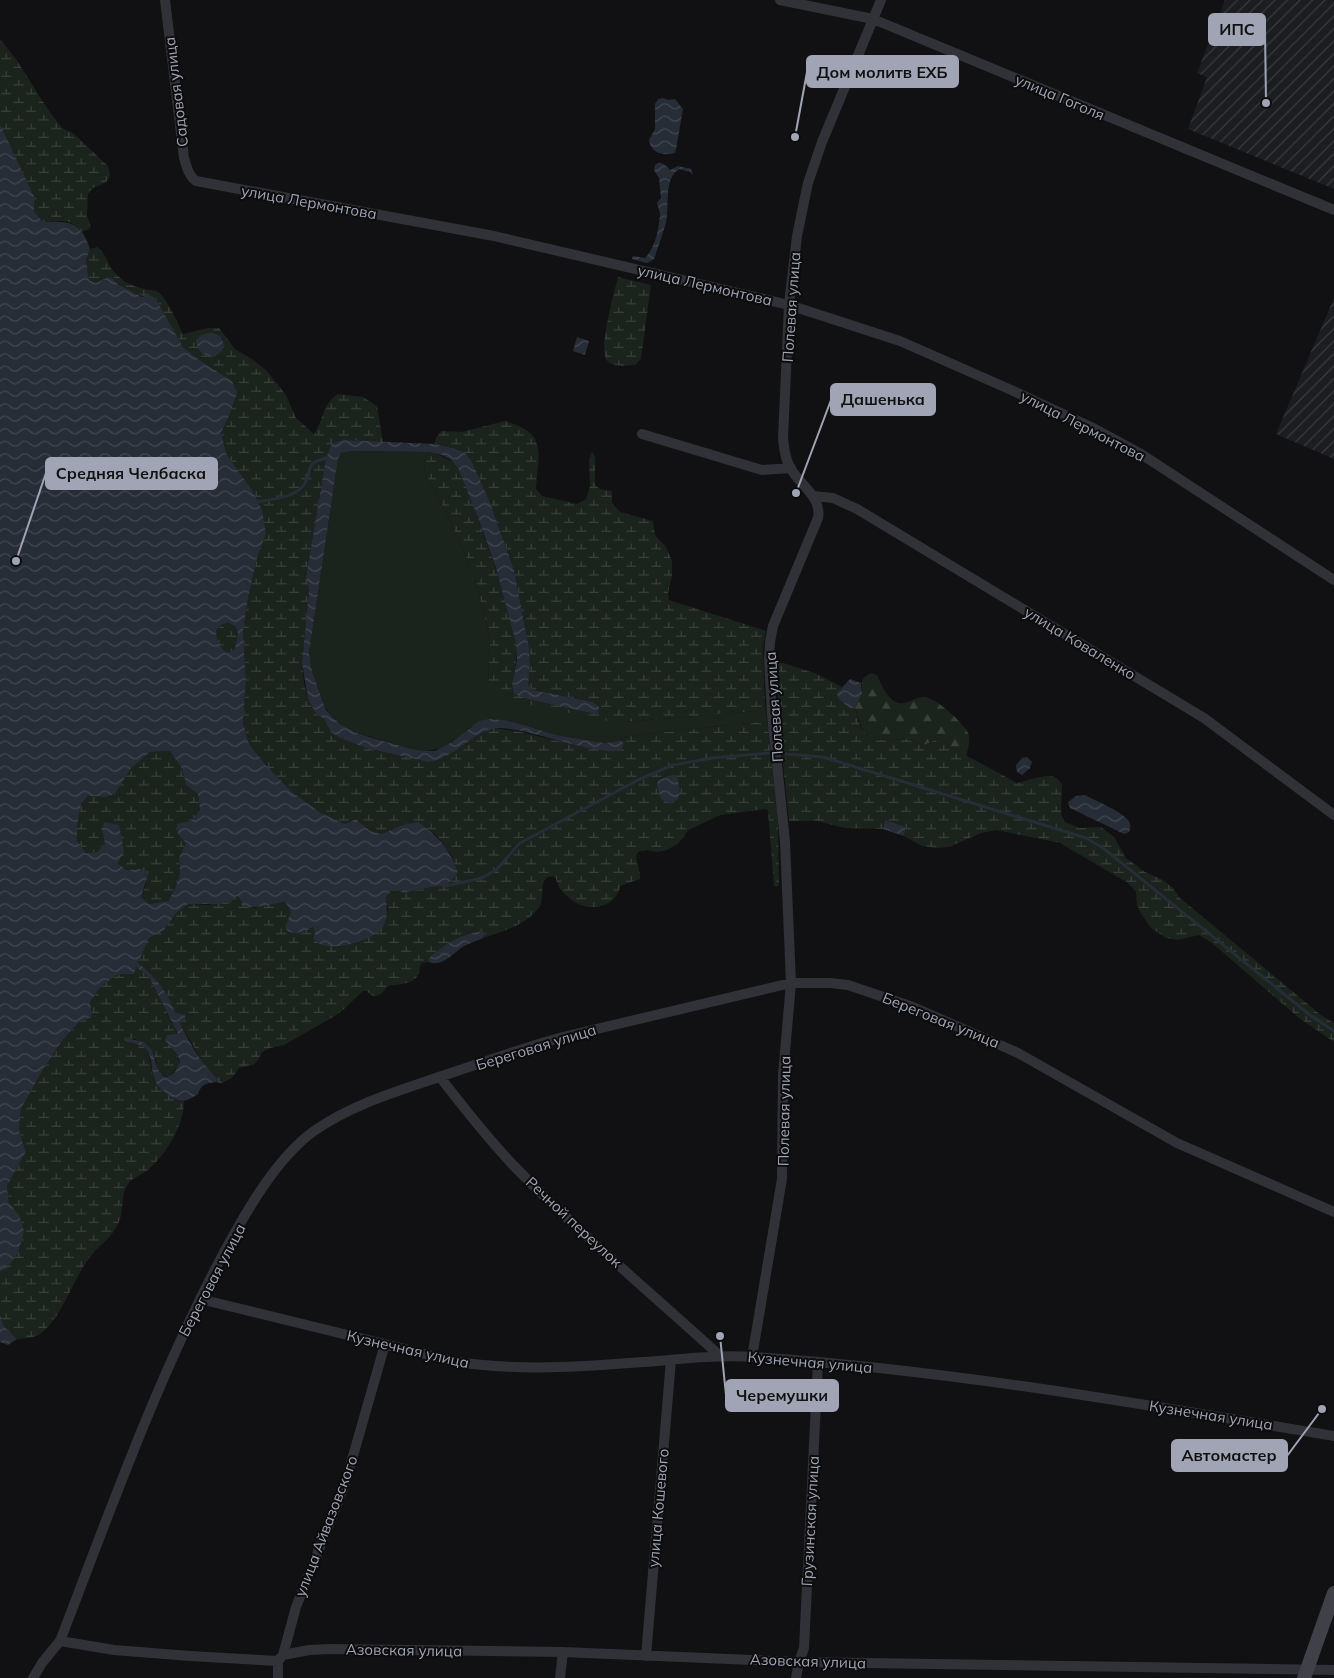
<svg xmlns="http://www.w3.org/2000/svg" width="1334" height="1678" viewBox="0 0 1334 1678" font-family="Mulish,sans-serif">
<style>
.industrial{fill:url(#industrial-furrows)}
.grass{fill:#1b231d}
.forest{fill:url(#forest-firs)}
.wetland{fill:url(#wetland-marsh)}
.water{fill:url(#water-waves);fill-rule:evenodd}
.lines{fill:none;stroke-linecap:round;stroke-linejoin:round}
.stream{stroke:#262d37;stroke-width:3}
.street{stroke:#313238;stroke-width:10}
.secondary{stroke:#3f4048;stroke-width:14}
.labels{text-anchor:middle;dominant-baseline:central;stroke-width:4;stroke-linejoin:round;paint-order:stroke}
.street-label{font-size:15px;fill:#a0a4b5;stroke:#0c0c0d}
.leader{fill:none;stroke:#a0a4b5;stroke-width:2}
.callout-dot{fill:#a0a4b5;stroke:#0c0c0d;stroke-width:2}
.callout{fill:#a0a4b5;stroke:#a0a4b5;stroke-width:2}
.callout-label{font-size:16px;text-anchor:middle;font-weight:bold;fill:#111}
</style>
<defs>
<pattern id="industrial-furrows" width="10" height="10" patternUnits="userSpaceOnUse" patternTransform="scale(1.25)"><rect width="10" height="10" fill="#1c1d20"/><path d="M-1 1l2-2M0 10L10 0M9 11l2-2" fill="none" stroke="#3a3b3e"/></pattern>
<pattern id="forest-firs" width="22" height="20" patternUnits="userSpaceOnUse" patternTransform="scale(1.25)"><rect width="22" height="20" fill="#1b231d"/><path d="M5 1l3.5 6h-7zM16 11l3.5 6h-7z" fill="#39403c"/></pattern>
<pattern id="wetland-marsh" width="20" height="14" patternUnits="userSpaceOnUse" patternTransform="scale(1.25)"><rect width="20" height="14" fill="#1b231d"/><path d="M1 5h8M5 5V1M11 12h8M15 12V8" fill="none" stroke="#39403c"/></pattern>
<pattern id="water-waves" width="16" height="10" patternUnits="userSpaceOnUse" patternTransform="scale(1.25)"><rect width="16" height="10" fill="#262d37"/><path d="M0 5q4-4 8 0t8 0" fill="none" stroke="#424852"/></pattern>
</defs>
<rect width="100%" height="100%" fill="#111113"/>
<path class="industrial" d="M1225,0h109v189l-146,-60 19,-52 -10,-4z
M1334,298v161l-58,-25z"/>
<path class="grass" d="M353,451l76,1 -5,11 1,10 22,41 28,63 15,64 -2,41 136,40 133,-11 8,-6 3,22 -9,-5 -130,14 -16,6 -8,1 -49,-8 -32,-10 -19,-5 -16,-1 -19,8 -9,9 -19,12 -16,3 -14,-2 -58,-17 -14,-8 -14,-15 -14,-38 -3,-18 29,-194 3,-6z"/>
<path class="forest" d="M871,673l6,2c4,9 9,21 17,26 11,7 19,-4 30,-4 11,0 40,26 44,36 3,7 0,16 -2,23l-17,-10 -9,-8 -16,7 -15,-6 -28,1 -12,-3 -7,-9 -7,-20c2,-4 4,-8 6,-12 3,-11 -4,-16 10,-23z"/>
<path class="wetland" d="M0,39l16,20 31,49 15,20 11,5 35,33 2,8 -1,5 -4,4 -12,5 -5,6 -1,21 4,13 -9,4c-9,-14 -24,-11 -39,-10l-9,-11v-15l-34,-72z
M97,247c11,8 10,19 20,28 8,8 16,11 27,14 4,1 9,1 12,2 11,5 21,32 27,43l25,-6h11l16,21 17,10 15,12 19,24 10,23 18,16c11,-16 7,-29 24,-40l25,3 14,9 6,36 -40,-2 -11,3 -6,15 -20,119 3,12 -7,74 2,20 4,16 8,15 8,5 7,13 9,6 26,10 62,14 16,-4 41,-27 9,-3 27,4 62,15 41,-4 -4,-3 9,-4 130,-14 9,5 10,97 1,60 -2,3 -3,-1 -6,-75 -2,-2 -46,6 -33,16 -3,6 -7,7 -10,6 -9,2 -12,-2 -8,2 -2,4 4,19v4l-20,7c-3,21 -30,27 -47,15 -4,-3 -11,-9 -14,-14 -2,-3 -2,-7 -4,-10 -18,-4 -10,21 -15,29 -13,19 -36,25 -57,32l2,-5 -2,-2c-22,2 -38,15 -55,28l1,3 -7,1c-3,4 -2,11 -6,15 -6,7 -20,6 -28,8 -7,9 -13,15 -21,5h-4l-20,19 -10,7 -49,28 -14,3 -8,4 -4,8 -5,5 -14,3 -7,10 -11,5 -5,-1 2,-3 -13,-13 -25,-43 5,-8 -10,-3c-8,-21 -20,-36 -37,-49l11,-26 15,-7 13,-18 11,-8 21,1 28,-9 4,5 13,7 18,-5 13,-1 6,10 -6,14 28,1 2,6 73,-22 -2,-14 7,-8 11,4 28,-6 14,-1 6,-30 -17,-22 -17,-11 -18,3 -18,8 -12,-3 -14,-12 -11,5 -24,-11 -29,-21 -27,-28 -16,-20 -6,-21 3,-43 -3,-48 5,-34 9,-40 9,-24 -4,-25 -10,-19 -25,-35 -6,-22 8,-17 3,-35 -34,-22 -15,-12 -27,-48c-16,-2 -32,-10 -44,-21h-6l-10,5 -7,-3 -3,-20 4,-11z
M618,277l33,8 -10,74 -6,6c-9,1 -23,3 -29,-6 -7,-12 8,-66 12,-82z
M505,421c44,13 33,31 31,68l6,7 35,8 9,-5 4,-13 -1,-27 3,-7 3,5v28l5,4 12,2v12l8,9 33,9 2,14 11,12 6,14v15l-4,17 1,7 97,31 -3,16 2,58 -8,6 -133,11 -17,-1 -98,-21 -14,-8 -7,-10 2,-41 -15,-64 -28,-63 -22,-41 -1,-10 5,-11c11,3 21,6 29,16 10,16 16,38 22,57 14,38 28,76 36,116 3,18 -5,35 -2,53l14,5 70,15 -5,-12 -60,-12 -6,-5 3,-22 -1,-15 -15,-78 -25,-70 -18,-40 -7,-8 -11,-4 -18,-4 1,-6 5,-7 21,1z
M228,623l7,3 3,7 -3,16 -5,3 -6,-1 -7,-11 -1,-9 5,-6z
M777,661l40,13 25,13 -5,6 12,15h6l6,20 8,9 12,3 28,-1 15,6 16,-7 9,8 68,37c10,-2 31,-11 39,-5 2,1 4,4 6,6l-1,30 4,8 14,6 22,-1 13,10 12,21 19,14 18,8 10,8 7,10 141,117 13,8v19l-35,-24 -87,-75 -13,-8 -21,5 -12,-2 -15,-10 -9,-13 -5,-9 -1,-14 -8,-9 -68,-40 -64,-13 -15,3 -32,14 -13,1 -14,-2 -18,-10 2,-9 -21,-7 -2,9 -38,-1 -28,-7h-28l-11,-104z
M170,751l12,18 4,16 12,9 2,17 -9,10 -5,22 -7,15 1,16 -5,15 -7,12 -19,3 -8,-7 5,-13 -5,-15 -15,1 -8,-7 -16,-32 3,13 -8,8 -11,1 -9,-12v-15l4,-22 7,-8 17,1 10,-3 15,-26 20,-16z
M136,967l13,10 29,58 -5,-1 -6,9 5,3 8,16 -9,14c-17,2 -12,-9 -16,-18 -2,-5 -15,-15 -20,-20l-6,1 1,4c25,0 18,23 25,39 2,5 8,8 12,11 6,5 9,8 17,8 0,25 -18,53 -36,69 -6,5 -15,7 -19,13 -9,11 -5,24 -9,36 -5,15 -16,23 -26,33 -20,23 -27,56 -49,78 -8,8 -17,8 -28,9l-13,-13 -4,-12v-42l6,-3 13,-54 -10,-12 -2,-17 19,-34 -7,-21 2,-22 20,-36 20,-31 18,-20 11,-20 11,-16 18,-12 15,-1z"/>
<path class="water" d="M663,98l5,2 7,-1 8,10 -7,40 -1,4c-11,3 -24,1 -26,-13l6,-11v-25l3,-5z
M0,124l34,72v15l9,11c28,-1 38,0 47,27l-4,11 3,20 7,3 10,-5h6l6,6 24,13 6,-3 8,5 27,48 15,12 34,22 5,12 -8,23 -8,17 6,22 25,35 10,19 4,25 -9,24 -9,40 -5,34 3,48 -3,43 6,21 16,20 27,28 29,21 24,11 11,-5 14,12 12,3 18,-8 18,-4c21,15 31,26 40,51l-12,13 -14,1 -28,6 -11,-4 -7,8c1,9 2,22 -3,30 -8,13 -46,23 -61,18 -3,-1 -6,-4 -9,-6l2,-6 -2,-6c-8,5 -15,7 -25,5l-3,-6 6,-14 -6,-10c-16,2 -27,7 -43,4l-1,-5 -4,-5 -8,8h-41l-11,8 -13,18 -15,8 -11,25c17,13 29,28 37,49l10,3v4l-5,4c10,21 21,40 38,56l-2,3c-9,1 -15,2 -18,12 -13,9 -18,9 -31,0 -4,-3 -9,-7 -11,-11 -6,-11 -2,-24 -10,-34 -6,-6 -15,-5 -22,-9v-3c10,4 16,1 26,11 6,6 6,36 21,27 5,-2 6,-9 9,-13 -2,-10 -10,-14 -15,-22l2,-5 11,-1 -29,-57 -13,-10 -2,7h-15l-18,12 -11,16 2,15 -13,5 -18,20 -20,31 -20,36 -2,22 7,21 -19,34 2,17 10,12 5,16 -6,22 -12,16 -6,3zM228,623l7,3 3,7 -3,15 -5,4 -6,-1 -7,-11 -1,-9 5,-6zM170,751l12,18 4,16 12,9 2,16 -9,11 -14,3 1,10 8,9 -7,15 1,16 -5,15 -7,12 -19,3 -8,-7 8,-26 -8,-2 -15,1 -8,-7 6,-12 -5,-26 -15,-3 -2,9 3,13 -8,8 -11,1 -9,-12v-15l4,-22 7,-8 17,1 10,-3 16,-26 19,-16z
M658,163c5,-1 9,4 12,7l8,-4 13,3 2,6 -3,-3 -11,-3c-16,10 -9,37 -13,53 -3,12 -8,25 -12,37l-7,4 -15,-4 1,-3 12,2c10,-10 14,-29 15,-43 0,-4 -2,-8 -3,-12l4,-5 -2,-20 -5,-8 1,-5z
M211,333l9,3 4,8 -2,7 -8,6c-11,-2 -17,-5 -18,-17l5,-5z
M577,337l12,4 -4,14 -12,-4z
M343,440l92,4 18,4 11,4 7,8 18,40 25,70 15,78 1,15 -2,22 5,5 60,12 6,5 -1,7 -7,-1 -63,-14 -14,-5 -2,-9 5,-26 -1,-16 -20,-75 -19,-53 -19,-47 -8,-9 -8,-4 -13,-3 -76,-1 -12,2 -3,6 -29,194 3,18 14,39 14,14 14,8 15,5 43,12 14,2h9l17,-9 27,-21 10,-2 16,1 19,5 32,10 49,8 8,-1 7,-2 4,3 -2,5c-2,1 -4,3 -7,3 -5,1 -14,-1 -19,-2 -32,-4 -63,-19 -95,-21 -25,-1 -46,32 -73,34l-62,-14 -26,-10 -9,-6 -7,-13 -8,-5 -8,-15 -6,-36 7,-74 -3,-12 20,-119 6,-15z
M850,679l11,4 1,11 -7,14h-6l-11,-10 -1,-5z
M1027,757l5,5 -2,6 -8,7 -5,-3 -1,-7 6,-7z
M674,775l3,2c3,12 6,23 -8,27l-8,-5 -4,-13 1,-5 10,-5z
M1085,795c13,7 34,15 43,25 3,4 3,7 1,12l-5,2 -54,-26 -2,-6 8,-6z
M885,820l21,7 -2,9 -21,-7z
M483,931l2,2 -2,5c-7,3 -16,6 -22,10 -9,7 -20,19 -32,14l-1,-3c15,-14 34,-26 55,-28z
M0,1314l4,12 13,13 -9,6 -8,-3z"/>
<g class="lines">
<path class="stream" d="M258,502c14,-3 36,-4 45,-16 11,-14 -1,-22 23,-28
M786,754l37,3 263,81 17,10 207,167 24,16
M446,886l36,-8 14,-8 24,-27 118,-63 35,-15 39,-7 57,-5"/>
<path class="street" d="M165,0l19,158c3,9 4,17 12,23l298,55 295,69 111,36 109,48 82,38 50,27 193,126
M780,0l93,19 461,191
M642,434l120,36 29,-2
M813,496l20,2 24,11 347,209 130,97
M440,1077c23,30 47,60 73,88 65,67 138,128 207,191
M200,1299l258,63c67,10 132,4 199,-1 32,-3 65,-6 97,-4 195,13 387,47 580,79
M752,1357l30,-178 1,-104 8,-92 -6,-141 -13,-127 -3,-56 1,-17 3,-16 45,-108c4,-21 -18,-33 -27,-49 -6,-9 -7,-21 -8,-31l6,-133 8,-69 7,-34 4,-19 14,-41 59,-142
M60,1641l54,9 76,6 88,5
M283,1655l26,-5 22,-1 232,3 236,10 535,8
M646,1656l25,-296
M33,1678l9,-15 18,-22c50,-130 97,-262 162,-385 22,-41 54,-98 92,-125 38,-27 85,-40 128,-55 40,-13 80,-28 121,-39l228,-54h39l18,2 65,22 105,46 159,90 157,69
M278,1678v-17l5,-6 13,-48 49,-123 40,-140
M560,1678l3,-26
M796,1678l3,-16 5,-14 14,-286"/>
<path class="secondary" d="M1304,1678l30,-85"/>
</g>
<g class="labels">
<g class="street-label">
<text transform="translate(176 92) rotate(-97)">Садовая улица</text>
<text transform="translate(1060 97) rotate(23)">улица Гоголя</text>
<text transform="translate(309 202) rotate(10)">улица Лермонтова</text>
<text transform="translate(705 285) rotate(13)">улица Лермонтова</text>
<text transform="translate(791 307) rotate(-86)">Полевая улица</text>
<text transform="translate(1083 426) rotate(27)">улица Лермонтова</text>
<text transform="translate(1080 643) rotate(31)">улица Коваленко</text>
<text transform="translate(774 707) rotate(-94)">Полевая улица</text>
<text transform="translate(941 1020) rotate(22)">Береговая улица</text>
<text transform="translate(536 1047) rotate(-17)">Береговая улица</text>
<text transform="translate(784 1111) rotate(-89)">Полевая улица</text>
<text transform="translate(574 1222) rotate(43)">Речной переулок</text>
<text transform="translate(212 1280) rotate(-62)">Береговая улица</text>
<text transform="translate(408 1349) rotate(13)">Кузнечная улица</text>
<text transform="translate(810 1362) rotate(5)">Кузнечная улица</text>
<text transform="translate(1211 1415) rotate(9)">Кузнечная улица</text>
<text transform="translate(658 1508) rotate(-85)">улица Кошевого</text>
<text transform="translate(810 1521) rotate(-87)">Грузинская улица</text>
<text transform="translate(326 1526) rotate(-69)">улица Айвазовского</text>
<text transform="translate(404 1650) rotate(1)">Азовская улица</text>
<text transform="translate(808 1661) rotate(2)">Азовская улица</text>
</g>
</g>
<path class="leader" d="M1266 103L1265 29M795 137L807 72M796 493L831 400M16 561L46 473M720 1336L726 1395M1322 1409L1287 1456"/>
<g class="callout-dot">
<circle cx="1266" cy="103" r="5"/>
<circle cx="795" cy="137" r="5"/>
<circle cx="796" cy="493" r="5"/>
<circle cx="16" cy="561" r="5"/>
<circle cx="720" cy="1336" r="5"/>
<circle cx="1322" cy="1409" r="5"/>
</g>
<g class="callout">
<rect x="1209" y="14" width="56" height="31" rx="5"/>
<rect x="807" y="56" width="151" height="31" rx="5"/>
<rect x="831" y="384" width="104" height="31" rx="5"/>
<rect x="46" y="458" width="171" height="31" rx="5"/>
<rect x="726" y="1380" width="112" height="31" rx="5"/>
<rect x="1172" y="1440" width="115" height="31" rx="5"/>
</g>
<g class="callout-label">
<text x="1237" y="35">ИПС</text>
<text x="882" y="78">Дом молитв ЕХБ</text>
<text x="883" y="405">Дашенька</text>
<text x="131" y="479">Средняя Челбаска</text>
<text x="782" y="1401">Черемушки</text>
<text x="1229" y="1461">Автомастер</text>
</g>
</svg>
